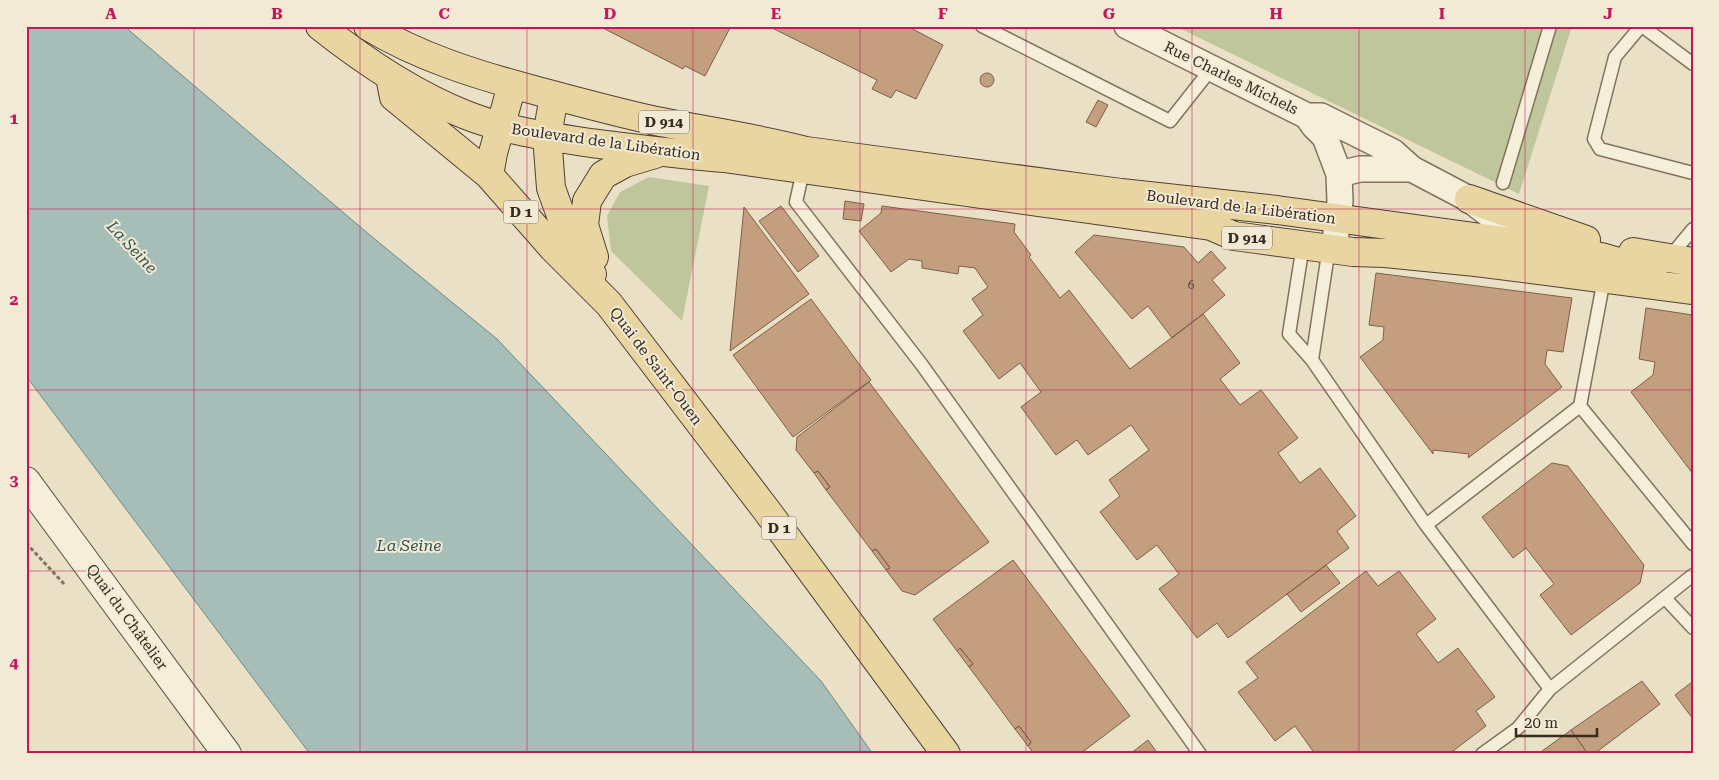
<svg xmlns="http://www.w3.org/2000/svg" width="1719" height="780" viewBox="0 0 1719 780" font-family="'Roboto Serif',serif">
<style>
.green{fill:#c0c69b}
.water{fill:#a7bdb8;stroke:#6f8b85}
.building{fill:#c39f80;stroke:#7f5f46}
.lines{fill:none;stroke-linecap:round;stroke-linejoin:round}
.lane-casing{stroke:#83735e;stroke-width:15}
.street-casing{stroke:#83735e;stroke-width:28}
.secondary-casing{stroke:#655441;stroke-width:30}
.primary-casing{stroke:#514131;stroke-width:30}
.path{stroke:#83735e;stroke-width:3;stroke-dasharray:4 2.5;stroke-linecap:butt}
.lane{stroke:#f5eed8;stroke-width:12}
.street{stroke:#f5eed8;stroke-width:25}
.secondary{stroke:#f5eed8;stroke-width:28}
.primary{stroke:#e8d5a2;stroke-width:28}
.grid{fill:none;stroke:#c2185b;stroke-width:1;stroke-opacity:0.55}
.labels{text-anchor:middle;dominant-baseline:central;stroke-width:4;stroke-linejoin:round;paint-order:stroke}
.number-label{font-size:12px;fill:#584838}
.shield{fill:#f2ead5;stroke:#6e6456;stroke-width:1}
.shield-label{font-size:14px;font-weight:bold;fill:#352b20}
.street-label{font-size:15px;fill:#352b20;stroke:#f2ead5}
.water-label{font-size:16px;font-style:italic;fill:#315352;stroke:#f2ead5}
.neatline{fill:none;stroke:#c2185b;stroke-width:2}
.grid-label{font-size:16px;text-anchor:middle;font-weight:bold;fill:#c2185b}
</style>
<rect width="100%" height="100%" fill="#e9e0c6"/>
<path class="green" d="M1175,26h397l-53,168z
M649,177l60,9 -27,135 -71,-70 -4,-35 13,-24z"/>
<path class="water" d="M26,26h98l247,210 126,103 324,342 52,73h-563l-284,-378z"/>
<path class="building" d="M599,26h132l-26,50 -20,-10 -2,3z
M768,26h139l36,19 -27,54 -20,-9 -5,8 -19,-9 5,-9z
M980 80a7 7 0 1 1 14 0a7 7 0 1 1-14 0Z
M1098,100l10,5 -12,22 -10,-5z
M845,201l19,3 -3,17 -18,-2z
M781,206l38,50 -21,16 -39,-51z
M882,206l133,18 -1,8 17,23 -2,2 31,41 9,-8 61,79 73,-55 37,49 -20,16 20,26 21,-15 37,48 -20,15 22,30 20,-15 36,48 -19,15 12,17 -121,90 -11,-15 -20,15 -38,-49 20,-15 -22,-29 -20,15 -37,-48 20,-16 -11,-16 40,-30 -18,-25 -43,30 -11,-15 -21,15 -35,-48 20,-15 -21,-29 -21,16 -36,-48 20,-16 -11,-16 16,-12 -13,-19 -16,-2 -1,8 -36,-6v-7l-13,-2 -18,13 -32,-41 22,-18z
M744,207l65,87 -79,57z
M1094,235l90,12 14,16 13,-12 15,17 -14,12 13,15 -22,19 -31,24 -24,-32 -16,13 -57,-67z
M1376,273l196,25 -9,54 -16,-2 -2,14 17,23 -94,71 1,-4 -36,-4v4l-73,-97 23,-17 1,-13 -15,-2z
M811,299l60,81 -78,57 -60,-82z
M1646,308l47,7v159l-62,-82 22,-17 2,-13 -16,-3z
M869,382l120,160 -74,53 -13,-4 -16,-21 4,-2 -14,-19 -4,2 -46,-61 4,-3 -12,-16 -4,2 -18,-23 1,-13z
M1552,463l16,3 76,99 -4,18 -69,52 -31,-40 14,-11 -28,-36 -13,10 -31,-41z
M818,471l12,16 -4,3 -12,-17z
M876,549l14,19 -4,2 -14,-19z
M1013,560l117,156 -50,38h-46l-6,-8 3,-4 -12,-16 -4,3 -46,-62 4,-3 -13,-16 -3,3 -24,-32z
M1326,565l14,18 -39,29 -14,-18z
M1366,571l12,15 21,-15 37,48 -20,15 22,29 20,-15 37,49 -19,14 10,15 -37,28h-134l-20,-28 -20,15 -37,-49 20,-14 -12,-16z
M960,648l13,16 -4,3 -12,-16z
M1642,681l18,23 -66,50h-6l-17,-24z
M1692,682h1v37l-18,-24z
M1019,726l12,16 -3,4 -13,-17z
M1571,730l17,24h-50z
M1148,740l10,14h-28z"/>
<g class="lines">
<g class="lane-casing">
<path id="lane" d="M982,26l188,95 41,-52
M1641,26l-26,31 -21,82 6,10 93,24
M1642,26l51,38
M804,166l-8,36 126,163 278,389
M1503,183l47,-157
M1303,245l-14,89 23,26 114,165
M1668,259l25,-30
M1604,279l-24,127 113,138
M1312,360l17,-113
M1580,406l-154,119 124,164 143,-114
M1665,598l28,30
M1482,754l36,-26 32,-39"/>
</g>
<g class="street-casing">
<path id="street" d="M1127,26l180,90h14l72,36 19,17 57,30 26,20 16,23
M1307,116l7,10 11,11 14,37 1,27 -6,48
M1339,174l21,-5h52"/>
</g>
<g class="secondary-casing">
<path id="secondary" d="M26,481l201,273"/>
</g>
<g class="primary-casing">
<path id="primary" d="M320,26c44,35 93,68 146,89 38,15 78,21 118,27 47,6 93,12 140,16l487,68 23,10 119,16 32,1 91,9 217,28
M368,26c51,31 109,49 166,64 41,11 81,22 122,31 50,10 101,17 150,30l315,42 156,17 234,32 90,15 31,9 21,3
M390,77l4,20 95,78 64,73 56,56 158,207 179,243
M554,96l-7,40 4,52 13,36 28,50
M489,175l4,-22 19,-68
M1469,199l117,41
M1633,252l60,10
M594,257l-10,-32 3,-24 16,-26 22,-12 30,-9"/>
</g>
<path class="path" d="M26,543l39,42"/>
<use href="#lane" class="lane"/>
<use href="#street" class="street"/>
<use href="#secondary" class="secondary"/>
<use href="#primary" class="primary"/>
</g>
<path class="grid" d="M194,26v728M360,26v728M527,26v728M693,26v728M860,26v728M1026,26v728M1192,26v728M1359,26v728M1525,26v728M26,209h1667M26,390h1667M26,571h1667"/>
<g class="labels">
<g class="number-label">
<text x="1191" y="285">6</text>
</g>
<g class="shield">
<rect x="639" y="110.5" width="50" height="23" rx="4"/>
<rect x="503.5" y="200.5" width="35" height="23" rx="4"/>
<rect x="1222" y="226.5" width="50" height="23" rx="4"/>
<rect x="761.5" y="516.5" width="35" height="23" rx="4"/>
</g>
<g class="shield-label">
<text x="664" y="122">D 914</text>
<text x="521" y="212">D 1</text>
<text x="1247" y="238">D 914</text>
<text x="779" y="528">D 1</text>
</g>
<g class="street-label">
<text transform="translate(1231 78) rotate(26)">Rue Charles Michels</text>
<text transform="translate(606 142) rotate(8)">Boulevard de la Libération</text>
<text transform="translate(1241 207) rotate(7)">Boulevard de la Libération</text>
<text transform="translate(656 366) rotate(53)">Quai de Saint-Ouen</text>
<text transform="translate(127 617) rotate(54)">Quai du Châtelier</text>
</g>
<g class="water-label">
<text transform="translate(132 247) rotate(47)">La Seine</text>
<text x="409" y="545">La Seine</text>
</g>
</g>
<rect width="1719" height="780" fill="none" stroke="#f2ead5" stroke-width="55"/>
<path d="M1516 728v8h81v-8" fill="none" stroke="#352b20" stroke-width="2.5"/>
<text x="1524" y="728" font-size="15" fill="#352b20" stroke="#f2ead5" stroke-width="4" paint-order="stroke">20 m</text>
<rect x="28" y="28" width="1664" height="724" class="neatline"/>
<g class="grid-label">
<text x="111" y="19">A</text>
<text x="277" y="19">B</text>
<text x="444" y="19">C</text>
<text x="610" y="19">D</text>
<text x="776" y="19">E</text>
<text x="943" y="19">F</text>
<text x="1109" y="19">G</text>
<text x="1276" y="19">H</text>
<text x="1442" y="19">I</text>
<text x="1608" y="19">J</text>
<text x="14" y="124">1</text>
<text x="14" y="305">2</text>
<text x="14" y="486">3</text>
<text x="14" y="668">4</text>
</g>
</svg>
